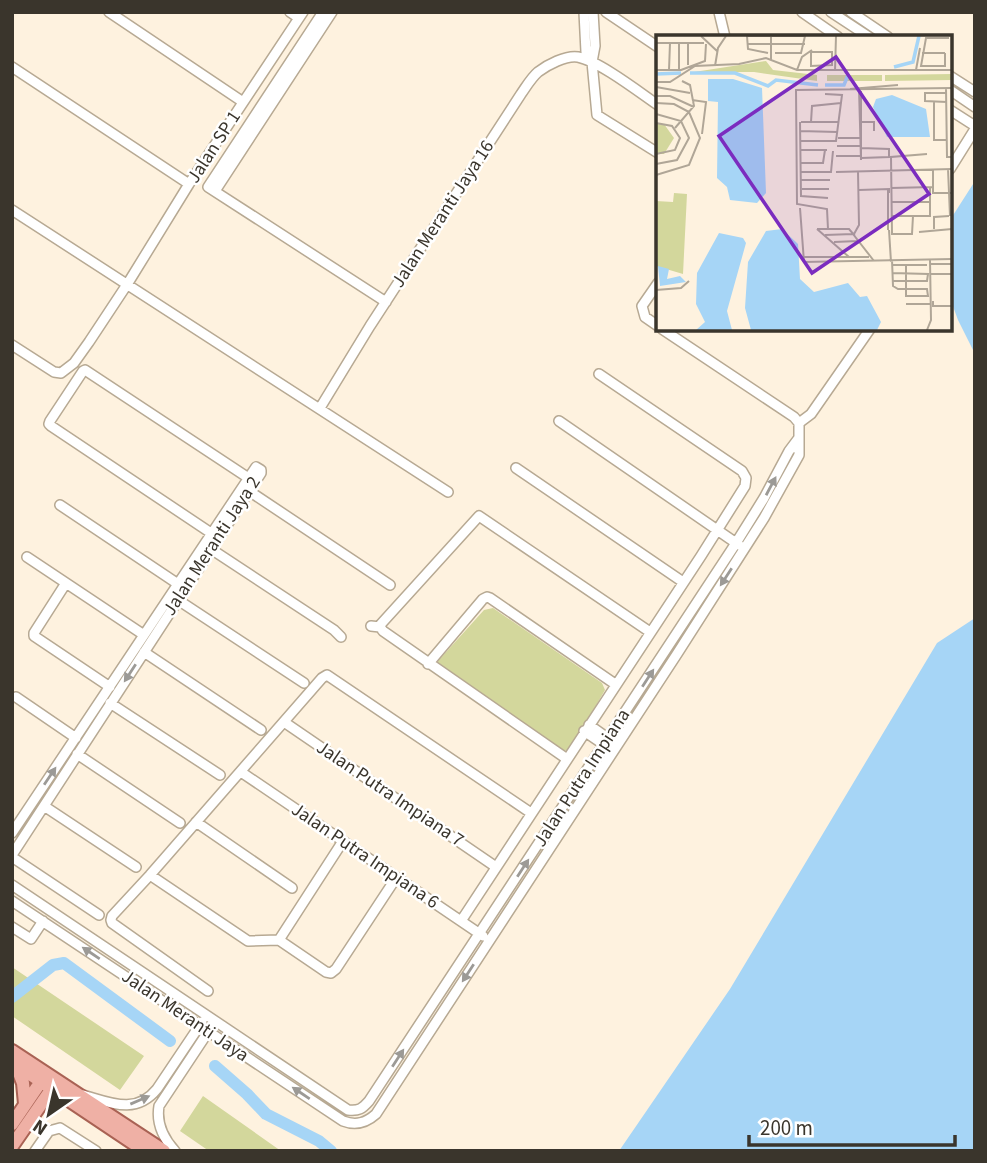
<svg xmlns="http://www.w3.org/2000/svg" width="987" height="1163" viewBox="0 0 987 1163" font-family="'Source Sans 3',sans-serif">
<style>
.green{fill:#d3d79c}
.water{fill:#a6d5f6}
.lines{fill:none;stroke-linecap:round;stroke-linejoin:round}
.river{stroke:#a6d5f6;stroke-width:12}
.minor-casing{stroke:#b7a993;stroke-width:12}
.major-casing{stroke:#a96254;stroke-width:16}
.minor{stroke:#fff;stroke-width:9}
.major{stroke:#efb0a5;stroke-width:12}
.oneway{fill:#9c9a96}
.labels{text-anchor:middle;dominant-baseline:central;stroke-width:5;stroke-linejoin:round;paint-order:stroke}
.street-label{font-size:19px;fill:#3a352c;stroke:#fff}
.inset-river{fill:none;stroke:#a6d5f6;stroke-width:3.5}
.inset-road{fill:none;stroke:#b0a697;stroke-width:2}
.view{fill:#7b2cbf;fill-opacity:0.15;stroke:#7b2cbf;stroke-width:3.5}
.inset-edge{fill:none;stroke:#3a352c;stroke-width:3.5}
</style>
<rect width="100%" height="100%" fill="#fef2df"/>
<path class="green" d="M493,608l109,75 3,7 -35,60 -8,1 -125,-85 1,-5 46,-51z
M12,967l132,89 -24,34 -108,-74z
M203,1096l78,55h-72l-29,-20z"/>
<path class="water" d="M975,181v173l-17,-34 -8,-22v-78z
M975,618v533h-356l111,-162 207,-346z"/>
<g class="lines">
<path class="river" d="M12,997l41,-32 11,-2 106,78
M215,1066l32,28 19,20 53,27 12,10"/>
<g class="minor-casing">
<path id="minor" d="M109,12l134,90
M290,12l9,6
M323,12l-115,175 178,115
M584,12l2,40 6,10
M593,12l2,34 -3,16 5,53 61,38
M606,12l52,35
M719,12l6,25
M802,12l36,25
M831,12l38,25
M851,12l37,25
M12,67l177,117
M950,76l25,16
M950,90l25,17
M950,110l25,16
M950,169l25,-40
M215,191l117,-179
M12,210l436,282
M658,283l-16,23 3,11 13,9
M12,345l42,27 7,1 13,-10 15,-21 39,-59 61,-99 114,-172
M320,408l50,-82 151,-232c5,-7 10,-16 17,-22 9,-7 28,-17 40,-15 21,4 61,35 80,48
M559,421l180,124
M799,423l12,-9 59,-85
M516,468l167,114
M249,491l141,94
M60,505l118,79
M211,533l-160,-107 -2,-2 1,-3 33,-50 2,-1 162,107
M211,549l123,81 7,7
M27,557l117,78
M66,583l-32,50v3l76,51
M178,600l126,83
M371,626l9,1 3,4 184,128
M380,627l1,-3 98,-108 171,116
M144,652l117,78
M428,664l55,-65 4,-2 3,1 125,86
M16,697l60,41
M110,703l110,72
M284,722l212,145
M589,725l24,17
M584,731l22,15
M77,754l103,69
M241,772l242,164
M44,806l92,61
M196,822l96,66
M12,833l244,-366 5,3v3l-249,382
M12,857l87,58
M150,875l98,66 31,-1 47,32 5,1 5,-4 60,-91
M12,885l336,225c11,1 14,-1 21,-9l367,-558 28,-45 25,-47 9,-12
M12,901l331,220c13,5 23,2 33,-7l301,-460 87,-136 35,-63v-32l-5,-6 -132,-88
M461,921l240,-365 44,-70 1,-8 -4,-7 -143,-97
M12,927l19,12 12,-18
M279,940l64,-99
M208,991l-96,-68 -1,-3 1,-4 38,-41 172,-197 5,-3 204,138
M83,1095c28,8 53,20 74,-6l45,-67
M35,1151l14,-20 11,-3 36,23
M175,1151c-12,-13 -19,-27 -16,-45l53,-80"/>
</g>
<g class="major-casing">
<path id="major" d="M12,1051l152,100
M12,1062l133,89
M16,1065l7,18 2,21
M12,1124l32,-47
M12,1146l43,-62"/>
</g>
<use href="#minor" class="minor"/>
<use href="#major" class="major"/>
</g>
<defs><path id="oneway-solid" d="M-6-.8H1V-3.2L6.5 0L1 3.2V.8H-6Z" transform="scale(1.75)"/></defs>
<g class="oneway">
<use href="#oneway-solid" transform="translate(771 486) rotate(-62)"/>
<use href="#oneway-solid" transform="translate(726 577) rotate(123)"/>
<use href="#oneway-solid" transform="translate(130 673) rotate(123)"/>
<use href="#oneway-solid" transform="translate(648 678) rotate(-57)"/>
<use href="#oneway-solid" transform="translate(50 776) rotate(-56)"/>
<use href="#oneway-solid" transform="translate(523 868) rotate(-57)"/>
<use href="#oneway-solid" transform="translate(91 953) rotate(-146)"/>
<use href="#oneway-solid" transform="translate(468 973) rotate(123)"/>
<use href="#oneway-solid" transform="translate(398 1058) rotate(-57)"/>
<use href="#oneway-solid" transform="translate(301 1093) rotate(-146)"/>
<use href="#oneway-solid" transform="translate(140 1100) rotate(-23)"/>
</g>
<g class="labels">
<g class="street-label">
<text transform="translate(214 147) rotate(-57)">Jalan SP 1</text>
<text transform="translate(443 214) rotate(-57)">Jalan Meranti Jaya 16</text>
<text transform="translate(212 546) rotate(-57)">Jalan Meranti Jaya 2</text>
<text transform="translate(582 778) rotate(-57)">Jalan Putra Impiana</text>
<text transform="translate(390 794) rotate(34)">Jalan Putra Impiana 7</text>
<text transform="translate(365 856) rotate(34)">Jalan Putra Impiana 6</text>
<text transform="translate(185 1016) rotate(34)">Jalan Meranti Jaya</text>
</g>
</g>
<g transform="translate(656 35)">
<rect width="296" height="296" fill="#fef2df"/>
<path d="M110,26l7,9 44,5v6l-63,-9h-60zM296,39v6l-67,1v-6zM171,40h55v6h-55zM0,89h8l10,14 -10,16h-8zM18,158l13,1 -4,80 -27,-8v-65l17,1z" fill="#d3d79c"/>
<path d="M52,44h25l29,9 4,105 -9,10 -27,-3 -3,-13 -10,-9 1,-76 -10,-1zM236,60l34,14 4,28h-43l-14,-30 3,-8zM126,194l16,15 2,35 14,13 34,-9 12,14 7,-1 14,26 -4,8h-126l-6,-22 3,-46 18,-31zM63,198l24,5 3,5 -19,68 5,19h-36l9,-8 -9,-18 1,-31zM2,231l11,3 -2,10 13,-3 6,6 -26,4z" fill="#a6d5f6"/>
<path class="inset-river" d="M238,32l19,-5 6,-26M34,38h45l33,13 8,-6 42,5M0,39l25,-1M169,50h19l4,-10"/>
<path class="inset-road" d="M45,1l16,15M0,8h48M23,8v27M91,9h58M155,17h21v13l-21,1v-15M112,18l-20,-4 -1,-13h58l-4,17h-26M266,18h23M289,18v13h-24l5,-28h23M115,25v-24M32,30v-22M59,31l3,-18 8,-12M0,35h27M13,35l1,-27M25,35l24,-9 1,-17M141,35l5,-13 10,-7M260,35l4,-22M179,36l1,-35M0,47h14l25,-16 44,-2 27,-6 31,12h155M0,52l34,6M290,53l1,69h5M194,54l48,-4M203,54l2,71v-71M290,58h-21v8l22,1M0,61h14l24,11M36,65l14,2 -4,32M278,67v38h13M0,68l18,1 15,8 11,26 -11,27 -33,10M0,79l25,7 8,17 -12,22 -21,4M144,87l1,74 27,2M145,87h37M155,87l1,-16 29,-3M205,87h13v9M0,88l16,3 8,12 -5,12 -19,4M19,93l19,-22 -4,-21 -8,-4M144,96l37,1M182,103h22M145,106h35l6,-46 -17,-1M181,111h23M205,113l28,1v8l-28,1M145,115h26M180,121h24M145,128h22l2,-13M292,134l2,47M277,135v23h18M145,137h30l2,-21M180,137l116,-3M145,145h29M235,153l42,-1M146,154h27M203,155l30,-1v4M232,155v40M236,167h38M144,173l4,54 148,-3M236,181h38v-29M257,181l-1,18h-20l-1,-77 36,-3M161,194h32l6,7M161,194l32,28M172,194l-1,-20 -30,-5 -1,-114 156,-2M278,194v-12l15,-1M233,195l2,32M263,197l33,-3M197,199l21,27M198,199l5,-9 -1,-53M169,200l28,-1M178,207l24,-1M147,222h66M236,225l1,26 5,3h29l1,7h-22v-31M274,229h22M236,230h35M236,238l36,1 -1,7h-35M274,239h22M0,255l25,-2 8,-7M277,266v5h19M250,269h25M271,295l4,-10 -1,-60"/>
<path class="view" d="M180,22l93,137 -117,79 -93,-137z"/>
<rect width="296" height="296" class="inset-edge"/>
</g>
<rect width="987" height="1163" fill="none" stroke="#3a352c" stroke-width="28"/>
<g transform="translate(49 1114) rotate(214)" stroke="#ffffff" stroke-width="5" paint-order="stroke">
<path d="M0-5L12 26L0 18L-12 26Z" fill="#3a352c"/>
<text y="-10" font-size="19" font-weight="bold" text-anchor="middle" fill="#3a352c">N</text>
</g>
<path d="M749 1135v10h206v-10" fill="none" stroke="#3a352c" stroke-width="3.5"/>
<text x="760" y="1135" font-size="21" fill="#3a352c" stroke="#ffffff" stroke-width="5" paint-order="stroke">200 m</text>
</svg>
